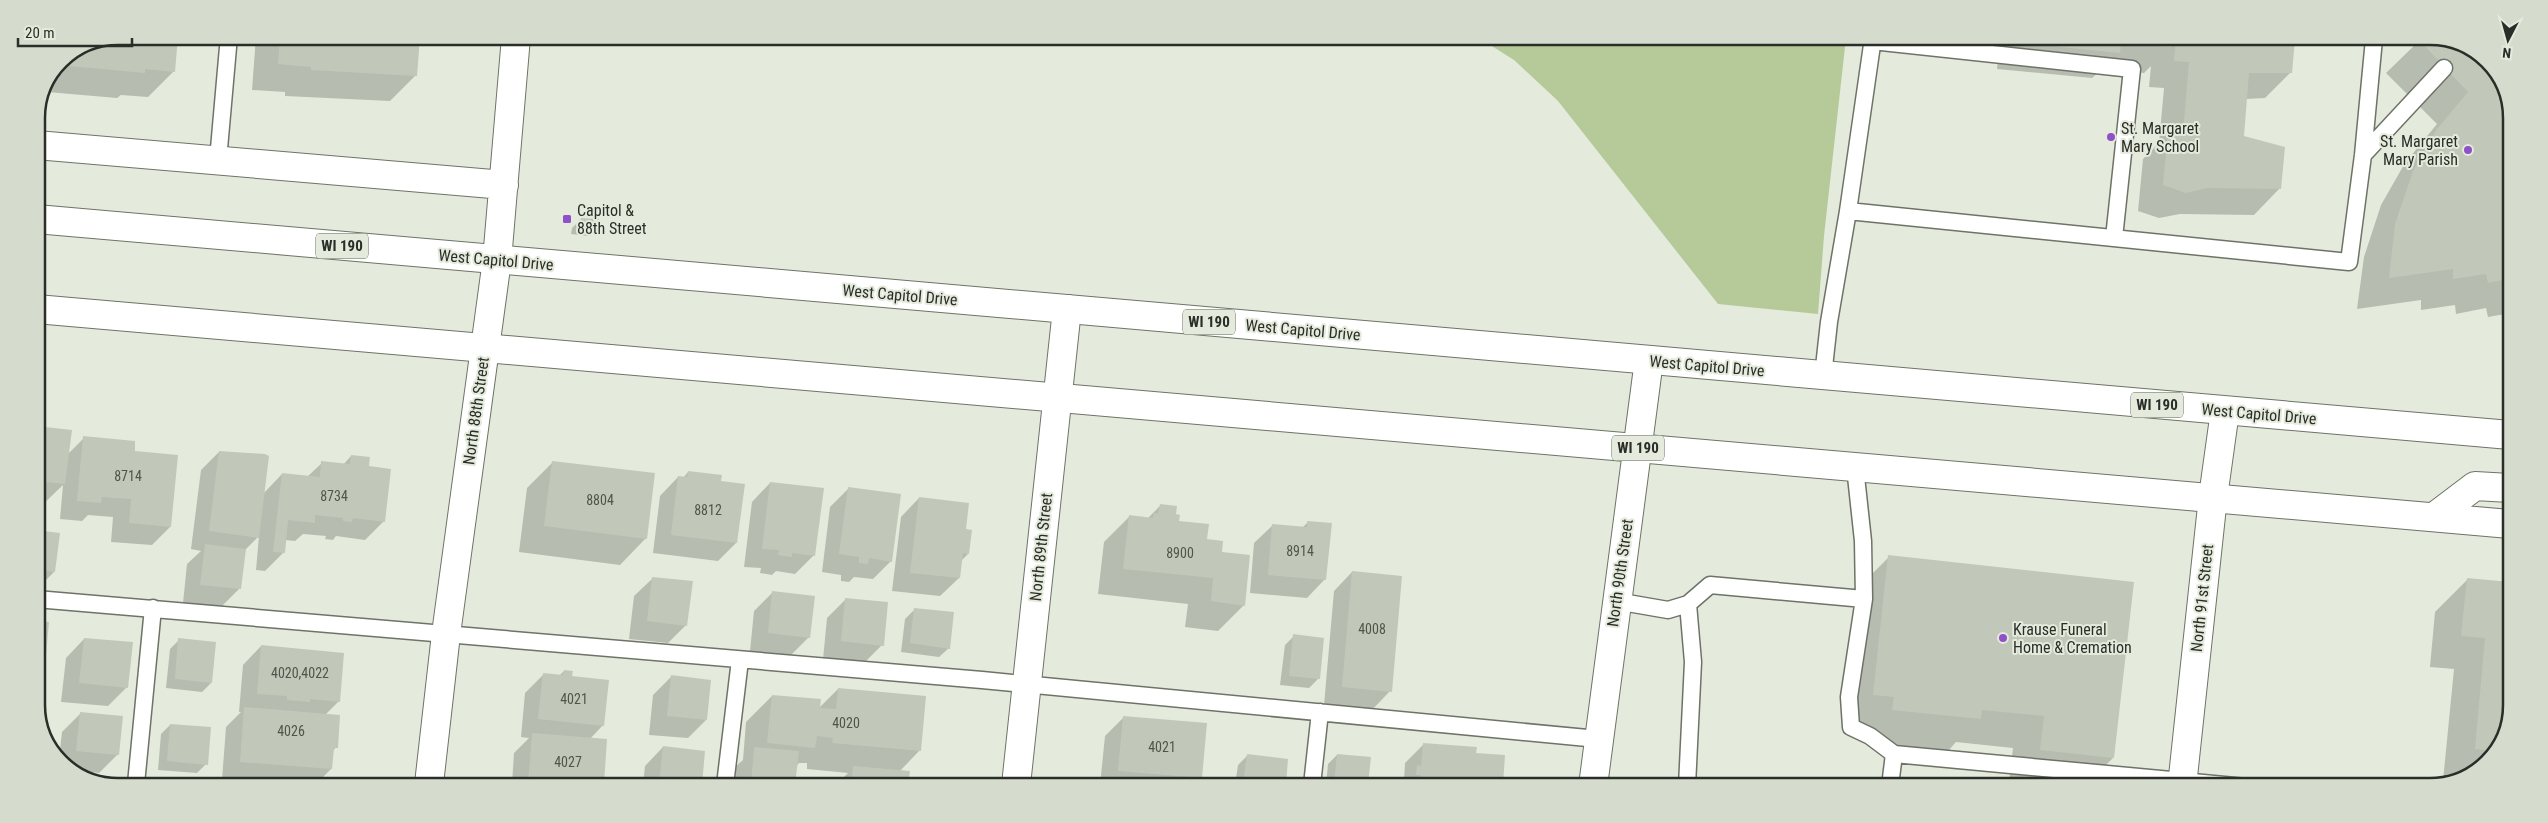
<svg xmlns="http://www.w3.org/2000/svg" width="2548" height="823" viewBox="0 0 2548 823" font-family="'Roboto Condensed',sans-serif">
<style>
.green{fill:#b6ca99}
.shadow{fill:#0003}
.building{fill:#c2c8b9}
.lines{fill:none;stroke-linecap:round;stroke-linejoin:round}
.service-casing{stroke:#6d7366;stroke-width:19}
.minor-casing{stroke:#6d7366;stroke-width:30}
.primary-casing{stroke:#6d7366;stroke-width:30}
.service{stroke:#fff;stroke-width:16}
.minor{stroke:#fff;stroke-width:28}
.primary{stroke:#fff;stroke-width:28}
.poi-dot{fill:#8f51c7;stroke:#e4ebdc;stroke-width:2}
.labels{text-anchor:middle;dominant-baseline:central;stroke-width:4;stroke-linejoin:round;paint-order:stroke}
.number-label{font-size:14px;fill:#51544c}
.shield{fill:#e4ebdc;stroke:#62665e;stroke-width:1}
.shield-label{font-size:15px;font-weight:bold;fill:#2b2d28}
.poi-label{font-size:16px;fill:#2b2d28;stroke:#e4ebdc;text-anchor:start}
.street-label{font-size:16px;fill:#2b2d28;stroke:#e4ebdc}
.rim{fill:none;stroke:#2b2d28;stroke-width:2.5}
</style>
<rect width="100%" height="100%" fill="#e4ebdc"/>
<path class="green" d="M1479,38h367l-22,198 -6,78 -100,-10 -160,-203 -44,-41z"/>
<path class="shadow" d="M118,36l56,35 -26,26 -27,-2 -4,3 -70,-6 13,-32z
M256,36l163,1 -3,38 -26,26 -105,-5v-4l-33,-2z
M2000,39h294l-3,33 -26,26 -19,1 -4,38 38,51 -26,27 -74,-1 -21,4 -21,-7 5,-52 16,-16 5,-55 -15,-1 2,-21 -7,7 -42,-4 -10,9 -95,-9z
M2421,39h30l41,25 20,49 -1,200 -23,4 -2,-9 -30,6 -1,-9 -34,5v-10l-64,9 7,-52 17,-52 24,-42 32,-39 -51,-51z
M581,219l16,8 -9,9 -17,-2 1,-6z
M36,427l32,27 16,-16 49,14 37,75 -18,18 -41,-3 2,-25 -25,-2 -6,6 -22,-2 3,-34 -27,26z
M219,452l44,42 19,-20 25,3 15,-14 21,2 8,-9 17,12 16,53 -19,19 -29,-4 -3,4 -8,-1 1,-3 -23,-2 -8,7 -10,-1 -2,13 -18,18 -9,-1 3,-34 -15,15 -4,37 -19,19 -38,-4 4,-39 14,-13 -10,-2 10,-79z
M553,462l93,76 -26,27 -101,-13 8,-64z
M688,472l32,10 16,61 -18,18 -65,-8 7,-57 18,-19 5,1z
M770,483l44,72 -19,19 -19,-3 -4,4 -12,-2 1,-5 -17,-1 8,-65z
M848,489l43,72 -18,18 -19,-2 -5,5 -8,-1v-6l-19,-3 8,-65z
M919,498l49,56 -8,8 -1,16 -19,18 -48,-5 9,-74z
M1160,506l15,9 3,7 42,31 24,52 -26,26 -33,-4 3,-23 -90,-10 6,-52 26,-26 17,3z
M1308,522l17,57 -18,19 -57,-5 4,-50 19,-18 29,3z
M36,531l18,41 -9,9 -9,-1z
M1889,557l224,201 -29,28h-36l-39,-4 4,-34 -57,-6 -8,9 -87,-9 1,-13 -20,-2 15,-138z
M1352,572l38,119 -18,19 -48,-5 10,-114z
M653,578l33,47 -18,18 -39,-4 5,-43z
M2467,580l42,4v142l-29,44 -37,11 11,-112 -24,-2 5,-55z
M773,592l36,45 -19,19 -40,-5 4,-40z
M846,599l36,46 -18,18 -41,-4 4,-41z
M915,609l34,39 -10,9 -38,-5 4,-33z
M36,622l7,54 -7,6z
M1294,636l24,43 -9,9 -29,-3 5,-40z
M84,639l43,48 -19,19 -47,-4 5,-44z
M179,640l32,43 -9,9 -36,-4 4,-39z
M261,646l78,55 -14,14 11,32 -3,4 -2,18 -15,15h-41l-53,-4 4,-53 15,-15h-2l4,-47z
M564,671l7,6 32,48 -13,14 16,1 -4,44h-90l2,-31 15,-15 -8,-1 4,-44 19,-19 15,2z
M671,677l35,43 -18,18 -39,-3 4,-40z
M838,689l86,8 -5,54 -20,21 8,13h-71l12,-12 -41,-4v-6h-8l-3,3 -2,19h-59l1,-19 7,-6 3,-38 26,-26 47,12z
M80,714l38,40 -19,19 -22,-3 -18,-11 3,-27z
M1124,717l81,7 -5,54 -7,7h-93l5,-49z
M170,725l36,39 -9,9 -39,-3 3,-36z
M1424,744l51,10 27,30 -103,1 5,-5 1,-17z
M663,747l38,38h-58l2,-19z
M1337,755l33,3 -3,27h-41l2,-21z
M1247,756l40,4 -3,25h-49l3,-20z"/>
<path class="building" d="M118,36h60l-3,36 -30,-3v4l-76,-7 1,-3 -10,-1z
M280,36l140,1 -3,39 -106,-6v-3l-33,-3z
M2023,39h149l-1,8 -50,-4 -1,10 -98,-10z
M2176,39h119l-3,34h-43l-5,63 41,11 -4,42 -74,-1 -21,5 -23,-8 5,-53 15,1 6,-71 -15,-1z
M2418,39h33l41,25 20,49 -1,165 -23,5 -2,-9 -33,5v-10l-64,9 6,-54 18,-53 24,-42 31,-37z
M581,218l18,1 -1,9 -18,-3z
M36,426l36,4 -7,54 -29,-3z
M83,436l52,5v10l43,4 -7,72 -42,-4 2,-24 -29,-2 -1,6 -24,-2z
M219,451l46,3 4,2 -10,82 -50,-7z
M351,455l19,2 -1,9 22,3 -6,53 -32,-4 -1,4 -9,-1v-3l-28,-3v8l-27,-3 -3,33 -12,-1 9,-79 38,4 1,-16 29,3z
M552,461l103,12 -8,66 -103,-13z
M688,471l34,4 -1,6 24,3 -8,59 -66,-8 7,-59 9,1z
M770,482l54,6 -9,68 -23,-3v4l-14,-2 1,-5 -17,-1z
M848,487l53,7 -9,68 -23,-4 -1,6 -9,-1v-6l-20,-3z
M919,497l50,6 -3,26 6,1 -3,24 -6,-1 -3,25 -50,-5z
M1160,504l17,2 -1,8 4,1 -1,6 30,3 -2,15 16,2 -1,11 28,3 -5,51 -34,-5 2,-23 -90,-9 6,-54 24,3 1,-5 4,1z
M1307,521l25,2 -6,57 -58,-5 4,-51 35,3z
M36,530l24,3 -5,39 -19,-2z
M205,544l41,5 -5,40 -41,-4z
M1888,555l246,27 -20,176 -74,-8 4,-34 -62,-6 -1,9 -89,-9 2,-13 -21,-2z
M1352,571l50,5 -10,116 -50,-5z
M652,577l41,4 -6,45 -40,-5z
M2467,578l43,4 -1,144 -16,25 -18,-2 10,-111 -24,-2z
M772,591l43,5 -5,42 -42,-5z
M845,598l43,4 -4,44 -43,-5z
M914,608l40,4 -4,37 -40,-6z
M36,620l13,2 -5,55 -8,-1z
M1293,634l31,4 -4,41 -31,-3z
M84,638l49,4 -5,46 -49,-5z
M178,638l38,4 -4,41 -37,-4z
M261,645l83,8 -4,49 -30,-3v3l-23,-2v-4l-30,-2z
M564,670l9,1 -1,5 37,4 -5,46 -66,-7 5,-46 20,2z
M671,675l40,5 -4,40 -40,-4z
M838,688l88,8 -5,55 -89,-8 1,-5 -16,-2 -2,12 -48,-5 5,-48 49,4 -1,9 16,1z
M244,707l96,8 -2,33h-4l-2,21 -92,-7z
M80,712l43,4 -4,39 -43,-4z
M1123,716l84,7 -5,55 -84,-7z
M170,724l41,3 -3,38 -41,-4z
M532,733l75,6 -3,45h-76z
M1423,743l54,4 -1,6 29,2 -2,30 -26,-3 -1,4h-56l1,-11h-5l1,-10 4,1z
M663,746l42,5 -3,34h-43z
M754,747l45,4 -4,34h-44z
M1247,754l41,5 -2,26 -43,-2z
M1337,754l34,3 -3,28h-34z
M853,766l57,5 -2,14h-57z"/>
<g class="lines">
<g class="service-casing">
<path id="service" d="M1872,41l260,28 -18,169
M2363,155l81,-87
M218,160l11,-124
M1848,211l25,-173
M1823,376l6,-54 19,-111 501,51 14,-107 11,-116
M1855,467l8,74 1,58 -15,98 2,30 19,9 24,18
M36,599l946,81 616,59
M1616,601l52,9 20,-6 22,-19 154,14
M136,784l17,-176
M725,785l15,-125
M1312,785l8,-73
M1687,786l6,-124 -5,-58
M1890,786l4,-32 352,33"/>
</g>
<g class="minor-casing">
<path id="minor" d="M36,145l468,40
M429,784l17,-150 51,-374 19,-223
M1016,785l51,-476
M1593,786l56,-426
M2182,786l31,-289 12,-86"/>
</g>
<g class="primary-casing">
<path id="primary" d="M36,219l2474,216
M36,309l2474,215
M2434,517l41,-31 35,2"/>
</g>
<use href="#service" class="service"/>
<use href="#minor" class="minor"/>
<use href="#primary" class="primary"/>
</g>
<g class="poi-dot">
<circle cx="2111" cy="137" r="5"/>
<circle cx="2468" cy="150" r="5"/>
<rect x="562" y="214" width="10" height="10" rx="2.5"/>
<circle cx="2003" cy="638" r="5"/>
</g>
<g class="labels">
<g class="number-label">
<text x="128" y="476">8714</text>
<text x="334" y="496">8734</text>
<text x="600" y="500">8804</text>
<text x="708" y="510">8812</text>
<text x="1300" y="551">8914</text>
<text x="1180" y="553">8900</text>
<text x="1372" y="629">4008</text>
<text x="300" y="673">4020,4022</text>
<text x="574" y="699">4021</text>
<text x="846" y="723">4020</text>
<text x="291" y="731">4026</text>
<text x="1162" y="747">4021</text>
<text x="568" y="762">4027</text>
</g>
<g class="shield">
<rect x="316" y="233.5" width="52" height="25" rx="4"/>
<rect x="1183" y="309.5" width="52" height="25" rx="4"/>
<rect x="2131" y="392.5" width="52" height="25" rx="4"/>
<rect x="1612" y="435.5" width="52" height="25" rx="4"/>
</g>
<g class="shield-label">
<text x="342" y="246">WI 190</text>
<text x="1209" y="322">WI 190</text>
<text x="2157" y="405">WI 190</text>
<text x="1638" y="448">WI 190</text>
</g>
<g class="poi-label">
<text x="2121" y="128">St. Margaret<tspan x="2121" dy="18">Mary School</tspan></text>
<text x="2458" y="141" text-anchor="end">St. Margaret<tspan x="2458" dy="18">Mary Parish</tspan></text>
<text x="577" y="210">Capitol &amp;<tspan x="577" dy="18">88th Street</tspan></text>
<text x="2013" y="629">Krause Funeral<tspan x="2013" dy="18">Home &amp; Cremation</tspan></text>
</g>
<g class="street-label">
<text transform="translate(496 260) rotate(5)">West Capitol Drive</text>
<text transform="translate(900 295) rotate(5)">West Capitol Drive</text>
<text transform="translate(1303 330) rotate(5)">West Capitol Drive</text>
<text transform="translate(1707 366) rotate(5)">West Capitol Drive</text>
<text transform="translate(476 411) rotate(-82)">North 88th Street</text>
<text transform="translate(2259 414) rotate(5)">West Capitol Drive</text>
<text transform="translate(1041 547) rotate(-84)">North 89th Street</text>
<text transform="translate(1620 573) rotate(-82)">North 90th Street</text>
<text transform="translate(2202 598) rotate(-84)">North 91st Street</text>
</g>
</g>
<path d="M0 0H2548V823H0ZM118 45H2430A73 73 0 0 1 2503 118V705A73 73 0 0 1 2430 778H118A73 73 0 0 1 45 705V118A73 73 0 0 1 118 45Z" fill="#d5dcce" fill-rule="evenodd"/>
<path class="rim" d="M118 45H2430A73 73 0 0 1 2503 118V705A73 73 0 0 1 2430 778H118A73 73 0 0 1 45 705V118A73 73 0 0 1 118 45Z"/>
<g transform="translate(2508 40) rotate(186)" stroke="#e4ebdc" stroke-width="4" paint-order="stroke">
<path d="M0-4L9 19L0 12L-9 19Z" fill="#2b2d28"/>
<text y="-8" font-size="14" font-weight="bold" text-anchor="middle" fill="#2b2d28">N</text>
</g>
<path d="M18 38v8h114v-8" fill="none" stroke="#2b2d28" stroke-width="2.5"/>
<text x="25" y="38" font-size="15" fill="#2b2d28" stroke="#e4ebdc" stroke-width="4" paint-order="stroke">20 m</text>
</svg>
